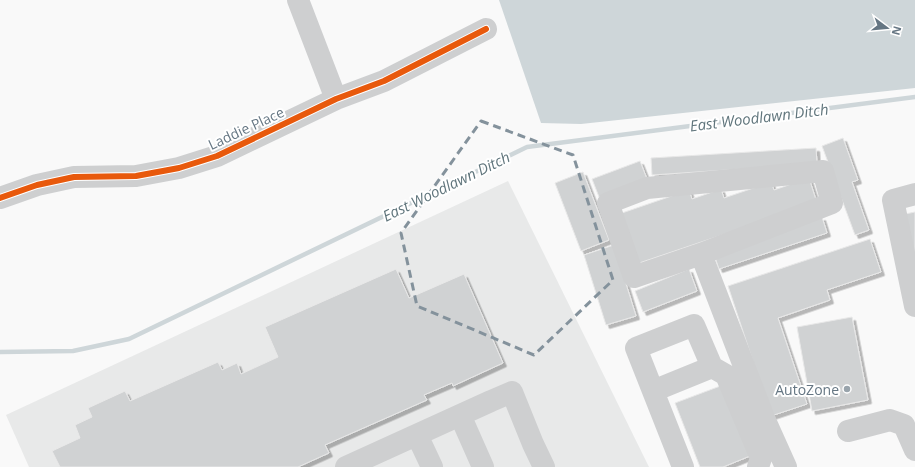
<svg xmlns="http://www.w3.org/2000/svg" width="915" height="467" viewBox="0 0 915 467" font-family="'Open Sans',sans-serif">
<style>
.built{fill:#e8e9e9}
.water{fill:#ced6d9}
.lines{fill:none;stroke-linecap:round;stroke-linejoin:round}
.stream{stroke:#ced6d9;stroke-width:4.5}
.building{fill:#d0d2d3;stroke:#e8e8e8;filter:url(#shadow)}
.minor{stroke:#cecfd0;stroke-width:22}
.cycleway-casing{stroke:#fff;stroke-width:8}
.cycleway{stroke:#e8590c;stroke-width:6}
.marked{fill:none;stroke:#84929c;stroke-width:3;stroke-dasharray:8 5;stroke-linejoin:round}
.poi-dot{fill:#99a4ac;stroke:#fff;stroke-width:1.5}
.labels{text-anchor:middle;dominant-baseline:central;stroke-width:4;stroke-linejoin:round;paint-order:stroke}
.street-label{font-size:14px;fill:#657683;stroke:#fff}
.poi-label{font-size:14px;fill:#657683;stroke:#fff;text-anchor:end}
.water-label{font-size:15px;font-style:italic;fill:#60757c;stroke:#fff}
</style>
<defs>
<filter id="shadow"><feDropShadow dx="3.5" dy="3.5" stdDeviation="0" flood-color="#0004"/></filter>
</defs>
<rect width="100%" height="100%" fill="#f9f9f9"/>
<path class="built" d="M508,181l141,286h-620l-23,-52z"/>
<path class="water" d="M499,0h416v88l-334,36 -40,-1z"/>
<g class="lines">
<path class="stream" d="M0,352l73,-1 56,-12 398,-192 388,-50"/>
</g>
<path class="building" d="M843,138l15,42 -6,2 17,48 -14,5 -33,-89z
M816,148l1,16 -165,11 -1,-17z
M640,161l7,18 -48,18 -7,-18z
M583,172l26,68 -28,11 -26,-68z
M809,178l8,25 -178,60 -17,-50 67,-23 3,9 29,-10 3,9 47,-16 3,8z
M915,212v56l-10,-54z
M822,217l5,16 -108,36 -5,-15z
M870,239l11,33 -54,18 3,10 -52,18 29,86 -36,12 -43,-130z
M614,245l22,71 -30,9 -22,-70z
M396,269l13,29 55,-24 39,89 -50,23 -1,-3 -28,12 3,5 -102,45 4,8 -31,14h-238l-8,-16 28,-13 -5,-13 17,-8 -4,-9 37,-17 5,10 88,-39 4,8 15,-7 4,11 37,-17 -13,-30z
M689,269l8,22 -54,21 -8,-21z
M852,317l16,83 -56,11 -15,-84z
M723,385l27,71 -27,11h-23l-25,-64z"/>
<g class="lines">
<path class="minor" d="M298,0l38,99
M823,171l9,32 -131,51 -67,23 -26,-74 39,-15z
M915,194l-22,6 22,106
M0,198l37,-13 37,-8 62,-1 43,-8 38,-12 119,-57 48,-18 102,-52
M701,254l63,164 22,49
M653,391l59,-24
M460,415l23,52
M848,431l42,-11 14,5 11,25
M417,435l15,32
M346,467l145,-66 21,-9 21,52 11,23
M683,467l-47,-119 58,-23 18,42 14,8 35,83 -3,9"/>
<g class="cycleway-casing">
<path id="cycleway" d="M0,198l37,-13 37,-8 62,-1 43,-8 38,-12 119,-57 48,-18 102,-52"/>
</g>
<use href="#cycleway" class="cycleway"/>
</g>
<path class="marked" d="M481,121l92,34 40,125 -79,75 -117,-49 -16,-73z"/>
<circle class="poi-dot" cx="847" cy="389" r="4"/>
<g class="labels">
<g class="street-label">
<text transform="translate(246 128) rotate(-25)">Laddie Place</text>
</g>
<g class="poi-label">
<text x="839" y="389">AutoZone</text>
</g>
<g class="water-label">
<text transform="translate(759 117) rotate(-7)">East Woodlawn Ditch</text>
<text transform="translate(446 186) rotate(-26)">East Woodlawn Ditch</text>
</g>
</g>
<g transform="translate(887 28) rotate(106)" stroke="#ffffff" stroke-width="3" paint-order="stroke">
<path d="M0-3L7 15L0 10L-7 15Z" fill="#657683"/>
<text y="-6" font-size="11" font-weight="bold" text-anchor="middle" fill="#657683">N</text>
</g>
</svg>
